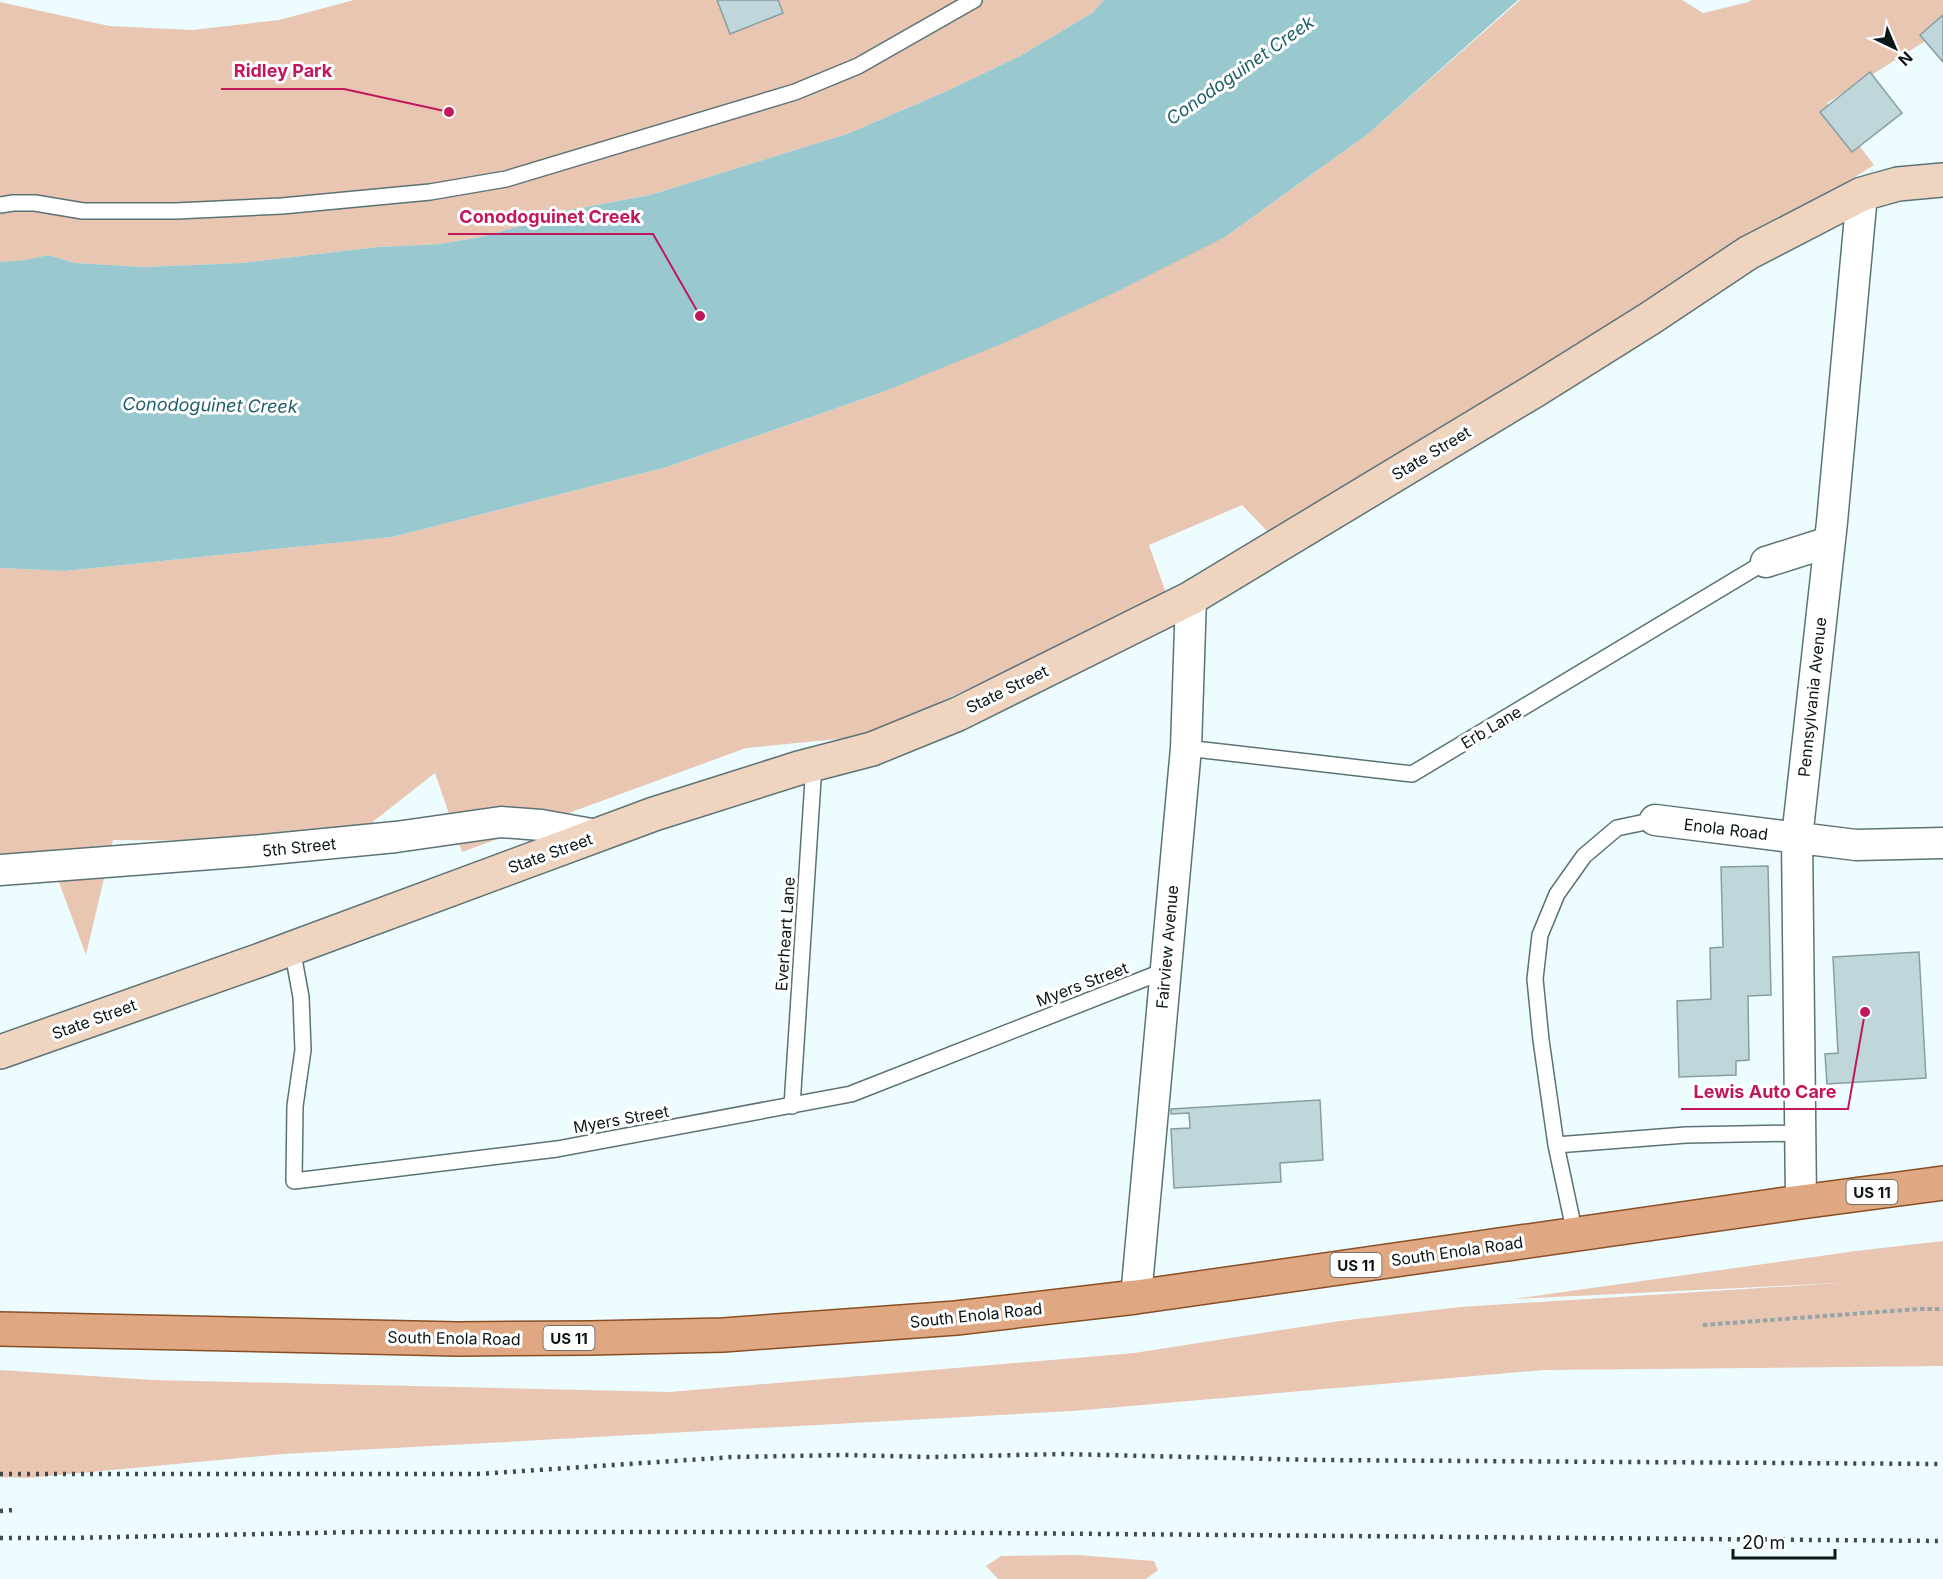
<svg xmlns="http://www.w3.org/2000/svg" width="1943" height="1579" viewBox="0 0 1943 1579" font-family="Inter,sans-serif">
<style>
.green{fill:#e8c6b2}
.water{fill:#99c9cf}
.building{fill:#bfd7da;stroke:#879ea1;stroke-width:1.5}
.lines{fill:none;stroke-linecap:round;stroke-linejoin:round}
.service-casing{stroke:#5c7275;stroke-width:18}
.minor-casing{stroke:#5c7275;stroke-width:33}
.secondary-casing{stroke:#5c7275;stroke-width:36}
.primary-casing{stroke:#884f26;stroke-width:36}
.path{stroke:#98a5a7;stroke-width:4;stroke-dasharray:4.5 3;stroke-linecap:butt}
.service{stroke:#fff;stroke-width:15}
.minor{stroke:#fff;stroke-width:30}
.secondary{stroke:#efd4c0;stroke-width:33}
.primary{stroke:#dfa882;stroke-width:33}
.rail{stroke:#404a4c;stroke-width:4.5;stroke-dasharray:3 6;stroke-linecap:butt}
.labels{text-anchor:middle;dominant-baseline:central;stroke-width:6;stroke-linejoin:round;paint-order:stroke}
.shield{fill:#fff;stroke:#565c5d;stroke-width:1.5}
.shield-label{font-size:15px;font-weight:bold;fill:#0d1617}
.street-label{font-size:16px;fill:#0d1617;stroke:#fff}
.water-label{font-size:18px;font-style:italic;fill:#1f5f67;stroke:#fff}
.leader{fill:none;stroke:#c2185b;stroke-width:2}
.callout-dot{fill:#c2185b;stroke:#fff;stroke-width:2}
.callout-label{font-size:18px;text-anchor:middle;font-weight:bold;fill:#c2185b;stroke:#fff;stroke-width:6;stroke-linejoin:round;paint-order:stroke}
</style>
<rect width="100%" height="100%" fill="#edfcfe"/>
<path class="green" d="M354,0h750l-12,13 -72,43 -71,34 -102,44 -197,61 -96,18 -31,12 -42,12 -41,7 -62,3 -137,16 -97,4 -69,-4 -27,-8 -23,5 -25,2v-260l109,24 83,4 87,-10z
M1520,0h162l21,13 46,-11 2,-2h192v30l-116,73 47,62 -287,181 -316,189 -29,-30 -93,40 18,51 -300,140 -121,12 -284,104 -27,-79 -88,69 -234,-2 -27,115 -35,-94 -51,2v-295l65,3 327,-34 275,-70 213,-74 345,-156 143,-103z
M1943,1241v125l-400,4 -470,41 -790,43 -256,24 -27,-1v-107l153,10 517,12 464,-39 206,-32 120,-14 380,-24 -326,16 342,-48z
M1077,1555l77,6 4,9 -12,9h-148l-12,-13 15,-10z"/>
<path class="water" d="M1104,0h414l-150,134 -143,103 -111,56 -103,47 -131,53 -213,74 -275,70 -327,34 -65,-3v-306l25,-2 23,-5 27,8 69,4 97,-4 137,-16 62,-3 41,-7 42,-12 31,-12 96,-18 197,-61 102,-44 71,-34 72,-43z"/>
<path class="building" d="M717,0h61l5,13 -53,21z
M1943,15v47l-23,-27z
M1870,72l32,41 -50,39 -32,-40z
M1768,866l3,129 -23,1 1,64 -13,1v14l-57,2 -2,-76 34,-2 -1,-51 13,-1 -2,-80z
M1919,952l7,126 -99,6 -2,-30 13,-1 -5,-96z
M1320,1100l3,60 -43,3 1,19 -107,6 -3,-59 19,-1 -1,-15 -18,1v-5z"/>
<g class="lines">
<g class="service-casing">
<path id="service" d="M0,205l13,-2h22l48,8h93l106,-5 148,-14 76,-13 289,-87 63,-26 116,-66
M1186,748l226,26 358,-215
M292,948l9,49 2,53 -8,56 -1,75 263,-32 294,-55 313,-123
M792,1106l22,-342
M1556,1145l130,-10 114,-2
M1575,1234l-19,-89 -15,-105 -6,-61 5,-44 17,-41 27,-38 33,-28 38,-8"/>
</g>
<g class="minor-casing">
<path id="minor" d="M1766,562l63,-20
M1655,820l201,25 87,-2
M0,870l251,-19 145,-14 105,-15 40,3 56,10
M1801,1202l-4,-364 35,-316 30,-328
M1136,1297l50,-549 5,-150"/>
</g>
<g class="secondary-casing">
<path id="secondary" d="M0,1052l263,-93 391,-145 145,-46 73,-19 86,-35 233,-116 343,-207 115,-72 99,-66 114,-59 36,-10 45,-4"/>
</g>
<g class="primary-casing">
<path id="primary" d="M0,1329l458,10 132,-1 133,-3 233,-17 180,-21 665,-95 142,-19"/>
</g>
<path class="path" d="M1703,1325l216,-16h24"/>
<use href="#service" class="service"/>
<use href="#minor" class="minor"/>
<use href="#secondary" class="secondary"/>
<use href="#primary" class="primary"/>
<path class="rail" d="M0,1474h478l255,-17 112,-2 85,2 133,-3 252,6 628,4
M0,1511l14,-1
M0,1538h71l287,-6h512l1073,9"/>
</g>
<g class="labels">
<g class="shield">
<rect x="1846.5" y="1180" width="51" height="24" rx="4.5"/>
<rect x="1330.5" y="1253" width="51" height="24" rx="4.5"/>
<rect x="543.5" y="1326" width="51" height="24" rx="4.5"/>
</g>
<g class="shield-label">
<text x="1872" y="1192">US 11</text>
<text x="1356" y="1265">US 11</text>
<text x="569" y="1338">US 11</text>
</g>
<g class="street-label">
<text transform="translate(1431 453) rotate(-31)">State Street</text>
<text transform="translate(1007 689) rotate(-26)">State Street</text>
<text transform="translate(1812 697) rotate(-84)">Pennsylvania Avenue</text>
<text transform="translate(1491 727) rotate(-31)">Erb Lane</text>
<text transform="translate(1726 829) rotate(7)">Enola Road</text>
<text transform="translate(299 847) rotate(-6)">5th Street</text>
<text transform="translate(550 853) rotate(-20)">State Street</text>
<text transform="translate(785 934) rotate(-86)">Everheart Lane</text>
<text transform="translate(1167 947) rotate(-85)">Fairview Avenue</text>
<text transform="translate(1082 984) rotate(-21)">Myers Street</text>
<text transform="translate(94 1019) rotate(-20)">State Street</text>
<text transform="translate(621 1119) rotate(-10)">Myers Street</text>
<text transform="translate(1457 1251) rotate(-8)">South Enola Road</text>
<text transform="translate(976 1315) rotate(-6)">South Enola Road</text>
<text transform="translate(454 1338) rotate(1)">South Enola Road</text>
</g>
<g class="water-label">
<text transform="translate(1240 70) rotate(-35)">Conodoguinet Creek</text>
<text transform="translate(210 405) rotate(1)">Conodoguinet Creek</text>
</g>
</g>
<path class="leader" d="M449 112L344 89H221M700 316L653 234H448M1865 1012L1848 1109H1681"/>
<g class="callout-dot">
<circle cx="449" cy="112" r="6"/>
<circle cx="700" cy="316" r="6"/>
<circle cx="1865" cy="1012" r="6"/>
</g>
<g class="callout-label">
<text x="283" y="77">Ridley Park</text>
<text x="550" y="223">Conodoguinet Creek</text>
<text x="1765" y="1098">Lewis Auto Care</text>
</g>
<g transform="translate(1895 48) rotate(136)" stroke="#ffffff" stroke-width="4.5" paint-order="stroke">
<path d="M0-4.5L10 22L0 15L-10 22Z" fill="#0d1617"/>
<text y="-9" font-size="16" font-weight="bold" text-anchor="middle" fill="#0d1617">N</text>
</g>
<path d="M1733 1549v9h102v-9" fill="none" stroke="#0d1617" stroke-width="3"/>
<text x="1742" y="1549" font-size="18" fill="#0d1617" stroke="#ffffff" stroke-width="4.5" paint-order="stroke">20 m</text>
</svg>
